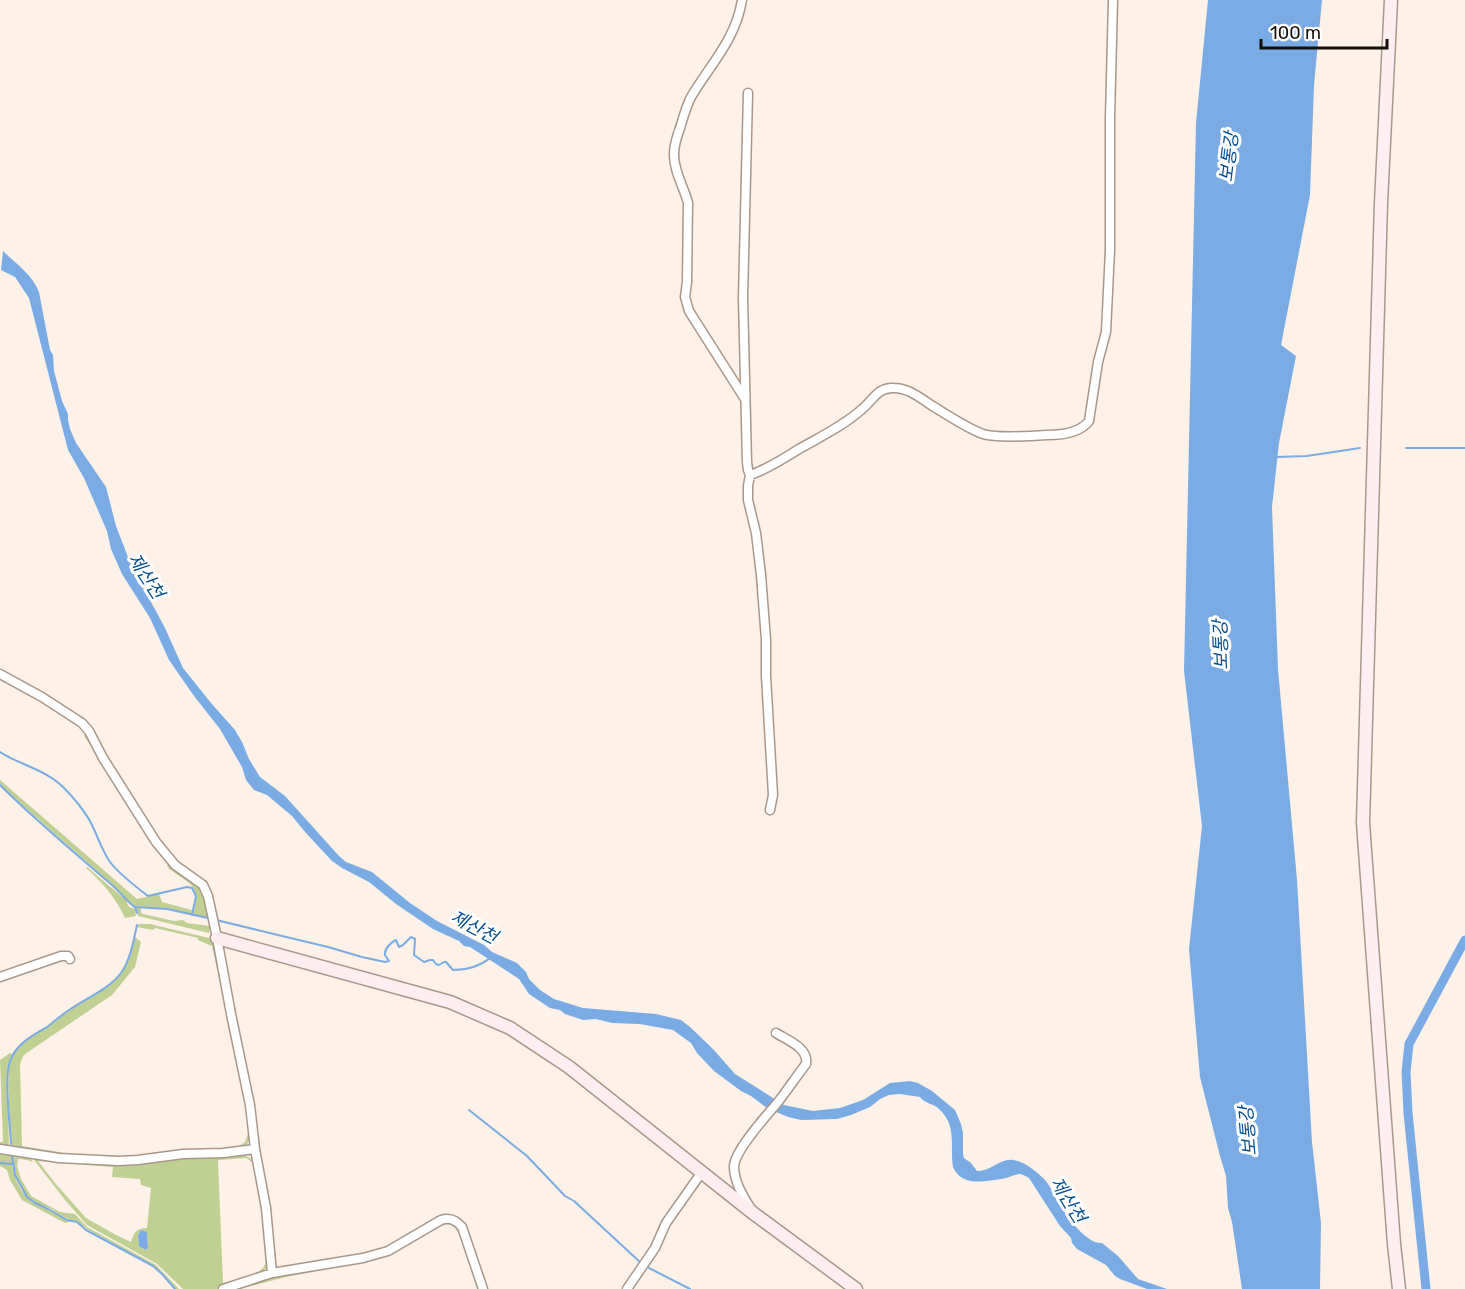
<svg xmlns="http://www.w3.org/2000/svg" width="1465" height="1289" viewBox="0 0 1465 1289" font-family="Rubik,'Noto Sans KR',sans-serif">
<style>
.green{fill:#c0d093;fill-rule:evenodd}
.water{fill:#7babe4}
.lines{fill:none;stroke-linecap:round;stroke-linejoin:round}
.stream{stroke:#7babe4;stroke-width:2}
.canal{stroke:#7babe4;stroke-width:9}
.street-casing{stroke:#a9988a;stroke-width:11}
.secondary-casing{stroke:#a9988a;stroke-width:15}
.street{stroke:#fff;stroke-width:8}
.secondary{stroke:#fdeef1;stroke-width:12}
.labels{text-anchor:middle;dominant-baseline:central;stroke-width:6;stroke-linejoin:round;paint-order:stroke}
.water-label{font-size:18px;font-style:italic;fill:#064e92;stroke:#fff}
</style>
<rect width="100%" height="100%" fill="#fdf1e8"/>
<path class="green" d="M0,676l65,37 23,19 11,22 45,74 27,36c5,5 10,8 16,12 17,12 20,23 23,43l-17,-5c8,-31 -3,-29 -25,-46l-1,-6 -24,-33 -37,-61 -22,-32 2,-3 -2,-3c-24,-22 -56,-36 -84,-53z
M0,780l137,119 22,-5 3,8 30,8 -1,4 -24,-5 -33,-3c-4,-2 -15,-15 -20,-20l-102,-90 -12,-12z
M87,867l39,33 3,7 6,2 1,7 -11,2c-9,-20 -23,-36 -39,-50z
M136,908h5v5l2,1 31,7 9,-1 4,3 23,3 -1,7 -71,-17z
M140,924h10l59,14 5,4 38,192 -4,9 -6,5 -101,9h-63l-66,-10c-2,-14 -6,-77 -1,-88 9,-17 23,-23 38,-33 8,-5 14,-12 22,-17 17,-10 36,-19 49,-34 9,-10 12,-26 15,-38l6,5 -6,25 -23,28 -84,57 -5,4 -3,8 2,82 55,9 51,1 63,-7 20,1 28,-4 6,-4 5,-14 -5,-29 -33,-153 -14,-6v-2l-43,-10 -2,2 -16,-3v-2z
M10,1053l2,1 -4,10 -1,14 2,68 -9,-1v-3h3l-3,-82z
M0,1152l30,5 3,5 -6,-2 -9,-1 -1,7 4,13 10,17 29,16 15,2 12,13 69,38 23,24h-3l-14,-15 -9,-8 -66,-37c-7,-7 -13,-7 -21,-11 -6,-2 -11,-7 -17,-10 -4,-2 -10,-3 -14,-5 -15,-9 -21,-30 -22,-46h-1v6h-12z
M240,1155c11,1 16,7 19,17l10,77c1,8 1,16 -5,22 -5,5 -40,16 -48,18 -10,0 -23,0 -33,0l-26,-25 -70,-39 -22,-25 -31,-40v-3l45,5 50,2 68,-8zM246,1158c6,3 9,8 11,14 3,11 2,22 3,33 2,14 13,53 2,64 -6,6 -30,12 -39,14l-5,-123zM38,1161l75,6 -1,10 28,2 1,6 10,3 -4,40c-11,0 -13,5 -16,14l-15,-7 -30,-17 -31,-35zM141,1230l6,2 1,16 -2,2 -7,-4 -1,-11z
M0,1164h12c2,14 9,30 21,39 5,3 12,5 18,8 7,4 13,9 22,10l-8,2 -43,-23 -12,-20 -3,-10 -7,-4z
M446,1220l15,7 22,62h-6c-4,-12 -14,-60 -26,-64 -4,-1 -7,0 -10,1l-52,30 -10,3 -93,18 -46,12h-13l46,-13 96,-18z"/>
<path class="water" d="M1208,0h114l-8,85 -4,110 -29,150 15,11 -17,87 -7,64 6,162 19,211 15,262 9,81 -1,66h-78l-10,-67 -4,-14 -2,-32 -6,-20 -20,-79 -11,-128 13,-123 -18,-155 12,-548z
M3,251c13,13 29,23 36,41l11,58 3,5 1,16 8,30 6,13v6l2,9 6,14 30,44 10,39 22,57 6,6 21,39 18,40 28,35 24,27 7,12 7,17 11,18 25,19 54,60 7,6 26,10 38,31 27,18 47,24 8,7 25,11 9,9 3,7 11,11 14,9 29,9 73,6 25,6 9,7 23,22 22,25 49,31 29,6 27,-3 23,-8 27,-17 20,-2 8,2 14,8 23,19 6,14 2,9v21l1,4 7,5 6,8c13,1 23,-13 36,-11 11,1 24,12 31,19 8,8 11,20 17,28 8,12 27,38 41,36l16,13 20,23 29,10h-20l-27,-10 -5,-3 -9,-11 -29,-16 -5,-6 -1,-5 -11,-12 -31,-48c-3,-2 -5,-3 -9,-4 -5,0 -10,3 -14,4 -19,3 -44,10 -53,-11 -3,-22 4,-42 -14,-58 -6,-6 -14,-5 -19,-12l-20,-3 -11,1 -9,4 -10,8 -19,8 -14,4 -36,1 -13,-3 -21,-9 -16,-12 -10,-5 -27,-20 -17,-18 -6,-10 -18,-13 -33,-6 -28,-1 -16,-4 -13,1 -18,-6 -5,-4 -10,-2 -21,-14 -10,-15 -49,-32 -6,-1 -5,-5 -26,-12 -37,-25 -27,-22 -27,-14 -10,-7 -26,-28 -14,-17 -25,-21 -13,-5 -8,-10 -4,-13 -22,-38 -26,-33 -25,-36 -19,-42 -28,-44 -11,-25 -4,-18 -23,-53 -16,-28 -39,-152 -14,-21 -14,-7z
M141,1230l6,2 1,16 -2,2 -7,-4 -1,-11z"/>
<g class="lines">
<path class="stream" d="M1406,448h59
M1276,457l31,-1 53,-8
M0,752c20,13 47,18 64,36 10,10 19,21 26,33 7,13 11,28 20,41 10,13 25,24 38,34l39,-9 5,1 4,8 -4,19
M0,785c35,35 74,67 112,100 7,6 17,19 23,22
M137,913l-2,-6 32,2 41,9
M216,920l112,27 34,10 23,5 4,-1c-1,-2 -3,-4 -4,-6 -1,-6 6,-13 11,-15l3,7 4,-2 8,-8 4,2 -1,16 10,7 6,-2h3l3,4 3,1 5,-3h2l7,8c13,0 27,-4 37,-12
M469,1110l58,46 38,40 9,5 67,62
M11,1144c-1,-19 -7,-67 -1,-83 6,-17 23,-26 37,-34 7,-5 14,-12 22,-17 17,-12 39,-20 52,-37 9,-12 13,-34 16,-48
M12,1156l3,19 12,22 8,6 13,6 19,11 10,2 9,8 67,36 9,8 13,15
M0,1163l12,1
M649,1268l41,21"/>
<path class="canal" d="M1426,1289l-18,-176 -2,-41 3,-28 56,-104"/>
<g class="street-casing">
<path id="street" d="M742,0c-6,39 -32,65 -51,97 -5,10 -8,21 -11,31 -3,8 -6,18 -6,27 0,17 10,32 14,48l-1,79 -2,15 4,14 56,88
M748,93l-5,205 4,164 1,8 2,5 -2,11v14l8,33 5,42 5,65v36l7,119 -3,15
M750,475c18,-6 34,-17 49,-26 21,-12 44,-23 62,-39 12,-9 16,-23 33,-22 14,0 25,9 37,17 15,9 35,23 52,29 13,4 49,2 64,1 14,0 33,-2 42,-14l9,-59 8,-30 4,-82v-132l3,-118
M0,674l42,23 40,26 7,8 14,27 53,84 19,23 28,20 5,11 9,42 14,76 19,91 5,44 11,59 6,65
M0,977l61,-21h7l2,3
M0,1149l59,9 59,3 20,-1 45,-6 40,-1 32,-4
M751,1209c-8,-13 -17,-27 -17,-43 1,-16 33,-51 44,-64 10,-13 18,-25 28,-38 3,-16 -19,-24 -30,-31
M223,1289l49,-16 91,-15 25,-7 53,-31c9,-3 15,0 21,7l21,62
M627,1289l28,-41 11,-25 36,-51"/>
</g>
<g class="secondary-casing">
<path id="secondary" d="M1391,0l-10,203 -18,620 31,421 5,45
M217,938l233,64 60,26 59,39 184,146 103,76"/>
</g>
<use href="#street" class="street"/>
<use href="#secondary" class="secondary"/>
</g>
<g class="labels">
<g class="water-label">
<text transform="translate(1229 157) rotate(-83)">보통강</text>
<text transform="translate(146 576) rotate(57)">제산천</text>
<text transform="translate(1221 645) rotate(-92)">보통강</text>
<text transform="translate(474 927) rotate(28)">제산천</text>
<text transform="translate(1248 1131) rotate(-95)">보통강</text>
<text transform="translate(1068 1200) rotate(58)">제산천</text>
</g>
</g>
<path d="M1261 39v9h126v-9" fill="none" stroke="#150f0a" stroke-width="3"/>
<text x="1270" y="39" font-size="18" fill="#150f0a" stroke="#ffffff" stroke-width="4.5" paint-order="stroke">100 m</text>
</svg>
